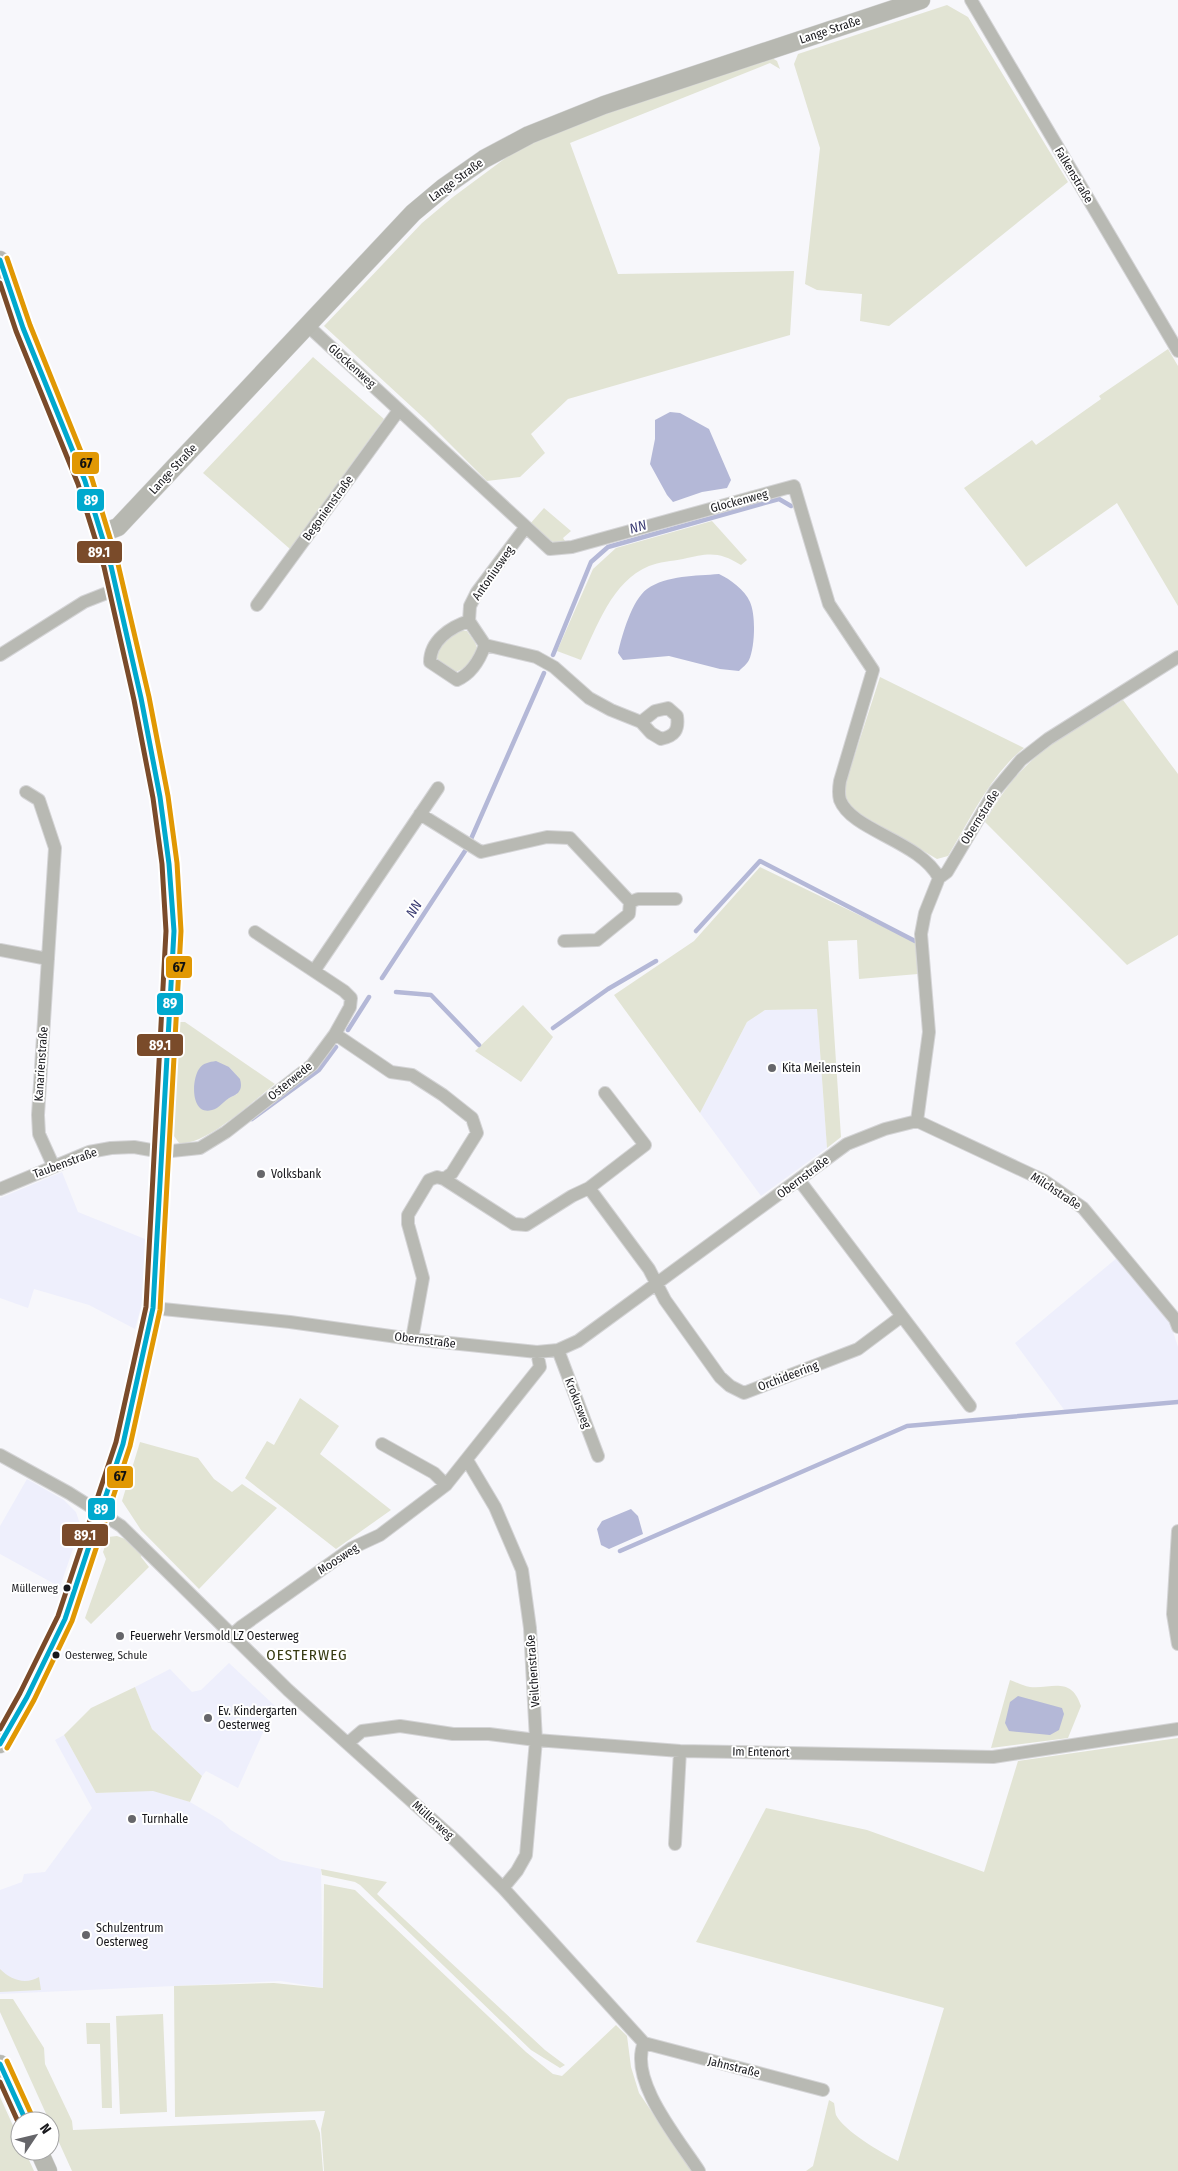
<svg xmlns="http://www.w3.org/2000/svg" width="1178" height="2171" viewBox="0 0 1178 2171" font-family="'Fira Sans Condensed',sans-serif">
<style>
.built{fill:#eeeffc}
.green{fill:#e2e4d4;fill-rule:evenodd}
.water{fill:#b4b8d7}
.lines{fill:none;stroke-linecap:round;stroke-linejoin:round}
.stream{stroke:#b4b8d7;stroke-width:4.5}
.street-casing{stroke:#d4d4d6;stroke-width:14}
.secondary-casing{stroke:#d4d4d6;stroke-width:19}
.street{stroke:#b8b9b3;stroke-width:12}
.secondary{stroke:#b7b8b1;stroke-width:18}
.bus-1-casing{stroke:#fff;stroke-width:9}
.bus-2-casing{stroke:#fff;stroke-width:9}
.bus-3-casing{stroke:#fff;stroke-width:9}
.bus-1{stroke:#00a9ce;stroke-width:5}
.bus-2{stroke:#7a4b2a;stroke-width:5}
.bus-3{stroke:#e19803;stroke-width:5}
.poi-dot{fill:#66666a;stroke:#fff;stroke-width:2}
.bus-dot{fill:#18181c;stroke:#fff;stroke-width:2}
.labels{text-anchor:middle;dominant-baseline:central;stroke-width:4;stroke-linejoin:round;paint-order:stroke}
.bus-label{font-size:11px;fill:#18181c;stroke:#fff;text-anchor:end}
.street-label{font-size:12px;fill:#18181c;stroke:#fff}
.poi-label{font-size:12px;fill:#18181c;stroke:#fff;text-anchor:start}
.water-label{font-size:14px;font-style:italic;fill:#3a3b72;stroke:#fff}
.quarter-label{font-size:15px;letter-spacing:1px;fill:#363a11;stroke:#fff}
.line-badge{stroke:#fff;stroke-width:2}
.badge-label{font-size:14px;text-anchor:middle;font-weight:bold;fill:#fff}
.pale-badge-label{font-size:14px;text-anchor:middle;font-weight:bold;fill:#111}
</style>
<rect width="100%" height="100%" fill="#f7f7fb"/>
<path class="built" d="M817,1009l10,139 -66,48 -61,-83 47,-91 18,-12z
M62,1172l16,40 67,27 -2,61 -8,29 -46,-24 -55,-16 -6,19 -28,-10v-100z
M1118,1257l52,65 8,25v53l-113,11 -50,-68z
M27,1479l37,21 12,12 4,12 -1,7 -19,56 -60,-33v-28z
M229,1663l46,43 -37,82 -32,-17 -4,5 -50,-47 -17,-42 35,-18 22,23 9,-2z
M64,1735l32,58 56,-3 38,12 32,19 9,9 49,30 41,9 2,119 -42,-7 -281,13v-104l22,-8 2,-8 21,-2 47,-64 -37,-68z"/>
<path class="green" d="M947,5l21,12 100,165 -179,144 -29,-5 2,-27 -45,-4 -12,-6 15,-136 -26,-84 4,-10z
M769,56l8,5 3,8 -10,-6 -200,80 48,131 176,-3 -4,64 -222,64 -37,35 14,19 -25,24 -33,4 -61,-61 -102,-94 98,-103 31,-26 74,-55 35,-15z
M1168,349l10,17v240l-61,-103 -91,64 -62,-79 68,-48 4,5 65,-46 -2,-3z
M313,357l71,62 -94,130 -87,-76z
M544,508l27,23 -8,7 4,6c-17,0 -27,-8 -38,-19z
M712,521l35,39 -6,5c-22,-14 -33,-12 -58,-6 -11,2 -24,3 -34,7 -37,15 -52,61 -68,94l-24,-9 36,-82 23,-21z
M458,630l9,1c3,5 9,11 10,17 1,12 -14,22 -24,25l-13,-9 -5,-11 11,-15z
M880,677l144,71c-34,27 -54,72 -76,108l-11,3 -84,-49 -7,-11v-17z
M1123,700l55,74v161l-51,30 -142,-143c12,-21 25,-41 43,-58 27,-26 63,-44 95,-64z
M760,867l157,76 1,31 -59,5 -2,-39 -29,1 13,196 -14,11 -10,-139 -52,1 -18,12 -47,91 -86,-118 80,-54z
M523,1005l30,32 -32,45 -46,-31z
M177,1022h8l90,62c-21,16 -70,63 -96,59l-5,-7 -3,-10zM229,1067l7,8 1,19 -12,6z
M300,1398l39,28 -19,28 71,56 -55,39 -91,-71 22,-37 7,4z
M140,1442l58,16 16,21 18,13 10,-8 35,24 -78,81 -58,-59 -19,-29z
M117,1536l8,3 17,16 -1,2 8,10 -58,57 -6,-6 21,-59 -3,-7 5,-15z
M1010,1680c6,2 13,6 20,7 22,2 41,-11 51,19l-13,32 -77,10z
M135,1687l17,42 50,47 -12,26 -37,-11 -57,2 -32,-58 27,-27z
M1178,1738v433h-372l7,-5 16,-66 5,3c1,4 1,9 2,12 8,16 46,38 62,46l46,-153 -248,-66 70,-134 101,22 117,42 34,-111z
M321,1869l66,13 -10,12 168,156 20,15 -5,3 -29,-18 -171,-165 -5,-3 -33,-7z
M324,1884l31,6 171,162 27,22 9,2 54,-51 11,11 4,31 8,26 53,78h-368l-3,-42 4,-18 -150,6 -1,-131 100,-3 49,5z
M0,1969c11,11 25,16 39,8l2,13 -41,2z
M0,1999h13l31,49 1,16 27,57 1,9 242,-10 5,13 3,38h-251l-72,-159z
M163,2014l4,98 -47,2 -4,-98z
M86,2023h24l2,85h-10l-2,-64h-13z
M0,2097l20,44v10h5l9,20h-34z"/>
<path class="water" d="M670,412l10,1 29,16 22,51 -4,8 -25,4 -29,10 -6,-7 -17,-31 5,-25v-19z
M719,574c11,5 26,16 31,28 6,13 5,45 -1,58 -2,4 -7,8 -10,11l-19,-2 -51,-13 -46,4 -5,-7c4,-18 14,-53 29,-64 20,-14 49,-13 72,-15z
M216,1061l13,6 11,12c3,10 -1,15 -9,18 -7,3 -12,12 -19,13 -21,6 -21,-29 -13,-41 4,-6 10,-7 17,-8z
M631,1509l7,7 5,18 -34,15 -8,-4 -4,-16 5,-8z
M1018,1696l44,12 2,6 -5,16 -9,5 -41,-4 -4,-8 5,-21z"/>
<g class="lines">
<path class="stream" d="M553,655l38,-93 17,-15 171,-48 12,7
M471,839l73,-166
M696,931l64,-70 155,80
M382,978l83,-127
M396,992l35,3 48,50
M553,1028l55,-39 48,-28
M348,1030l21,-33
M252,1119l67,-49 17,-23
M620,1551l287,-125 271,-24"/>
<g class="street-casing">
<path id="street" d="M971,0l207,351
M308,326l242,223 22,-2 222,-61 35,118 44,66 -33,111c-1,6 -2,12 0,19 12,31 80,41 99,78
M525,528l-48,64 -7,14 -1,15c-19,6 -39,20 -39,41l27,18c14,-6 23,-21 28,-35l51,12 18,10 35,31 22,12 30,12 10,11 10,6c14,-3 18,-9 16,-23l-9,-8 -13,3 -14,11
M257,605l142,-195
M469,621l16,24
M0,655l84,-53 33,-13
M26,792l13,8 16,48 -17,267 1,19 14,31
M420,814l61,38 66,-15 23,1 60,64
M564,941l33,-1 32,-26 1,-12 8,-3h38
M0,950l48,9
M314,971l124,-183
M335,1034l56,38 21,3 31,20 29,23 5,15 -25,40 -8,6 -7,-2 -8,3 -21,35v9l15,54 -11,61
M605,1093l40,52 -56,43 60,81 16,31 55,77 10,9 14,7 114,-44 44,-33
M917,1121l12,-89 -8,-98 4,-21 14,-35 8,-6 48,-81 26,-31 27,-21 130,-82
M917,1121l126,59 40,28 92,111 3,8
M444,1179l70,45 12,1 46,-29 17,-8
M799,1180l171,226
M0,1189l89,-37 22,-4 23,-1 28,5 38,-4 26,-16 86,-67 23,-31 15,-27 1,-9 -7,-7 -89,-59
M153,1308l137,14 122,17 125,13 21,-2 20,-9 269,-197 38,-15 32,-8
M558,1350l40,106
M382,1444l52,29 12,12
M0,1455l69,38 52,33 167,164 169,152 46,46 141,155c-16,37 35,97 55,128
M467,1460l28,47 27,63 8,58 6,112 -10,115 -9,16 -14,17
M1178,1531l-5,83 5,30
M231,1636l10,-9 111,-79 28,-13 66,-50 94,-118 -3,-15
M348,1743l14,-12 38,-5 53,8h36l47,6 144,11 313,6 185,-28
M675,1844l5,-93
M644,2043l179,47"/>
</g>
<g class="secondary-casing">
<path id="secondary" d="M0,260c8,23 15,46 23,68 27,68 58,135 79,205 13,43 22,88 32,132 20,89 37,175 40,266l-21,377 -30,136 -58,175 -38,78 -27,47
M102,533l16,-6 295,-314 31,-26 40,-28 45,-24 75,-30 317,-105
M0,2064l26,57
M39,2151l9,20"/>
</g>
<use href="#street" class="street"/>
<use href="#secondary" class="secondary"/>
<g class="bus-1-casing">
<path id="bus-1" d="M0,260l23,68 62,153 26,85 30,132 19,99 9,67 5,67 -21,377 -30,136 -58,175 -38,78 -27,47
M0,2064l26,57"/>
</g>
<g class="bus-2-casing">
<path id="bus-2" d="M0,283l16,48 62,153 26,83 30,133 19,98 9,66 4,67 -20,376 -30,135 -58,174 -38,77 -20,36
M0,2082l19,42"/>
</g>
<g class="bus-3-casing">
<path id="bus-3" d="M7,1748l27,-48 38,-79 58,-175 30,-136 21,-379 -4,-68 -9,-67 -19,-99 -31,-133 -26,-85 -62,-154 -23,-67
M7,2061l26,57"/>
</g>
<use href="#bus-1" class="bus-1"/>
<use href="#bus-2" class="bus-2"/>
<use href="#bus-3" class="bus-3"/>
</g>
<g class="poi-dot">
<circle cx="772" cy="1068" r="5"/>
<circle cx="261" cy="1174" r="5"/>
<circle cx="120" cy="1636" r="5"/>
<circle cx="208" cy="1718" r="5"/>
<circle cx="132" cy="1819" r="5"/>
<circle cx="86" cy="1935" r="5"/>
</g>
<g class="bus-dot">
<circle cx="67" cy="1588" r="4.5"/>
<circle cx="56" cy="1655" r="4.5"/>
</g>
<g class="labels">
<g class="bus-label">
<text x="58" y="1588">Müllerweg</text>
<text x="65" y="1655" text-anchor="start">Oesterweg, Schule</text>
</g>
<g class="street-label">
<text transform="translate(830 30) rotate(-18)">Lange Straße</text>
<text transform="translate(1074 175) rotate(59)">Falkenstraße</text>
<text transform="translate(456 180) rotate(-36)">Lange Straße</text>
<text transform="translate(352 366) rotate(42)">Glockenweg</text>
<text transform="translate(173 469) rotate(-47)">Lange Straße</text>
<text transform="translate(739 501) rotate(-15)">Glockenweg</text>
<text transform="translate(328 508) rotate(-54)">Begonienstraße</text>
<text transform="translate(493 573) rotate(-55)">Antoniusweg</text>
<text transform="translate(980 817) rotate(-58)">Obernstraße</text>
<text transform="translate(41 1064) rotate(-86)">Kanarienstraße</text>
<text transform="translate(290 1081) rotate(-39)">Osterwede</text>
<text transform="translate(65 1163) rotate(-20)">Taubenstraße</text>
<text transform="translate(803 1177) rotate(-37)">Obernstraße</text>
<text transform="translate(1056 1191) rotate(33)">Milchstraße</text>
<text transform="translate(425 1340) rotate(7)">Obernstraße</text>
<text transform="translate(788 1376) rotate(-21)">Orchideering</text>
<text transform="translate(578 1403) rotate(69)">Krokusweg</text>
<text transform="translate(338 1559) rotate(-33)">Moosweg</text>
<text transform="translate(533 1671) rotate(-94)">Veilchenstraße</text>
<text transform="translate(761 1752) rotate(1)">Im Entenort</text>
<text transform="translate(433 1820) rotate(42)">Müllerweg</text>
<text transform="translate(734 2067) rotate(14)">Jahnstraße</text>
</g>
<g class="poi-label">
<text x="782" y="1068">Kita Meilenstein</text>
<text x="271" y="1174">Volksbank</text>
<text x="130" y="1636">Feuerwehr Versmold LZ Oesterweg</text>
<text x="218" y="1711">Ev. Kindergarten<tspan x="218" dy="14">Oesterweg</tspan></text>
<text x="142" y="1819">Turnhalle</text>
<text x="96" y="1928">Schulzentrum<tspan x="96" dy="14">Oesterweg</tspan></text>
</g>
<g class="water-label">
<text transform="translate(638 527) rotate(-16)">NN</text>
<text transform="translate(414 909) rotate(-57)">NN</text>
</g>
<g class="quarter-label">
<text x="307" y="1655">OESTERWEG</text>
</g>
</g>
<g class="line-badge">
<rect x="71" y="451" width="29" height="24" rx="5" fill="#e19803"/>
<rect x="76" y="488" width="29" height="24" rx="5" fill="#00a9ce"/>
<rect x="76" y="540" width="47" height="24" rx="5" fill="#7a4b2a"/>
<rect x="165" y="955" width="28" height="24" rx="5" fill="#e19803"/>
<rect x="156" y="992" width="28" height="24" rx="5" fill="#00a9ce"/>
<rect x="136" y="1033" width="48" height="24" rx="5" fill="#7a4b2a"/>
<rect x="106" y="1465" width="28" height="24" rx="5" fill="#e19803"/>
<rect x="87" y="1497" width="29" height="24" rx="5" fill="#00a9ce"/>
<rect x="61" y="1523" width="48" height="24" rx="5" fill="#7a4b2a"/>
</g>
<g class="badge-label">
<text x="91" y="505">89</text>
<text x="99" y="557">89.1</text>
<text x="170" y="1008">89</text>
<text x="160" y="1050">89.1</text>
<text x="101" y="1514">89</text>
<text x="85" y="1540">89.1</text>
</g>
<g class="pale-badge-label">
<text x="86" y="468">67</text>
<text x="179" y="972">67</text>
<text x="120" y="1481">67</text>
</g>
<g transform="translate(35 2136) rotate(55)"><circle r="24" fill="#ffffff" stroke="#a3a3a4"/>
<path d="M0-4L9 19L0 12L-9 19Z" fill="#66666a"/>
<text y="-8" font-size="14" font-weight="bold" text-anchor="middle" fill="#18181c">N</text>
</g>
</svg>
